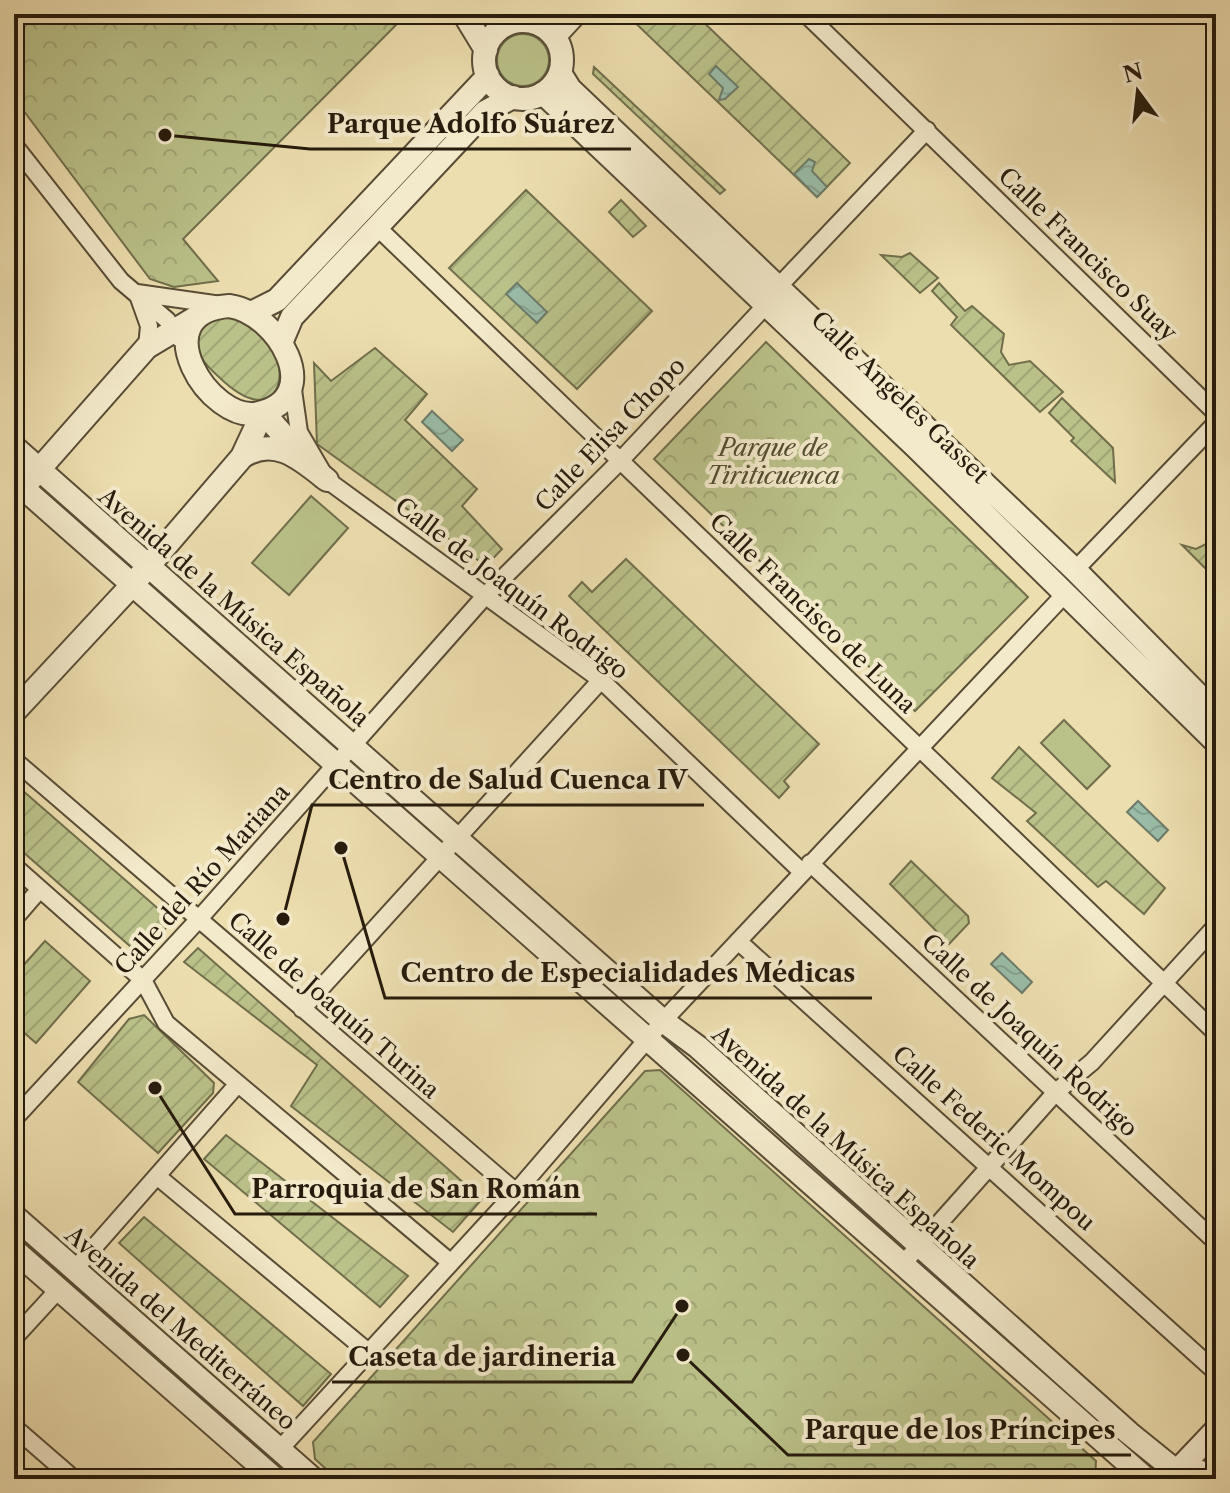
<svg xmlns="http://www.w3.org/2000/svg" width="1230" height="1493" viewBox="0 0 1230 1493" font-family="'Libre Caslon Text',serif">
<style>
.grass{fill:#bac189;stroke:#706e4b;stroke-width:2}
.forest{fill:url(#forest-crowns);stroke:#706e4b;stroke-width:2}
.garden{fill:url(#garden-furrows);stroke:#706e4b;stroke-width:2}
.water{fill:url(#water-waves);stroke:#6c7c6a;stroke-width:2}
.lines{fill:none;stroke-linecap:round;stroke-linejoin:round}
.minor-casing{stroke:#584c36;stroke-width:20}
.tertiary-casing{stroke:#584c36;stroke-width:26}
.minor{stroke:#f3eacb;stroke-width:16}
.tertiary{stroke:#f3eacb;stroke-width:22}
.labels{text-anchor:middle;dominant-baseline:central;stroke-width:8;stroke-linejoin:round;paint-order:stroke}
.street-label{font-size:24px;fill:#261b0d;stroke:#f3eacb}
.park-label{font-size:24px;font-style:italic;fill:#524d32;stroke:#f3eacb}
.leader{fill:none;stroke:#261b0d;stroke-width:3}
.callout-dot{fill:#261b0d;stroke:#f3eacb;stroke-width:3}
.callout-label{font-size:26px;text-anchor:middle;font-weight:bold;fill:#261b0d;stroke:#f3eacb;stroke-width:8;stroke-linejoin:round;paint-order:stroke}
</style>
<defs>
<pattern id="forest-crowns" width="20" height="18" patternUnits="userSpaceOnUse" patternTransform="scale(2)"><rect width="20" height="18" fill="#bac189"/><path d="M2 6a3 3 0 1 1 6 0M12 15a3 3 0 1 1 6 0" fill="none" stroke="#a0a575"/></pattern>
<pattern id="garden-furrows" width="10" height="10" patternUnits="userSpaceOnUse" patternTransform="scale(2)"><rect width="10" height="10" fill="#bac189"/><path d="M-1 1l2-2M0 10L10 0M9 11l2-2" fill="none" stroke="#a0a575"/></pattern>
<pattern id="water-waves" width="16" height="10" patternUnits="userSpaceOnUse" patternTransform="scale(2)"><rect width="16" height="10" fill="#9abca8"/><path d="M0 5q4-4 8 0t8 0" fill="none" stroke="#85a18f"/></pattern>
</defs>
<rect width="100%" height="100%" fill="#eddeaf"/>
<filter id="stains"><feTurbulence type="fractalNoise" baseFrequency=".0025" numOctaves="4"/><feColorMatrix values="0 0 0 0 .2 0 0 0 0 .09 0 0 0 0 .02 0 0 0 .5 -.17"/></filter>
<radialGradient id="worn" r=".72"><stop offset=".6" stop-color="#630" stop-opacity="0"/><stop offset="1" stop-color="#630" stop-opacity=".3"/></radialGradient>
<path class="grass" d="M497 60a26 26 0 1 1 52 0a26 26 0 1 1-52 0Z
M311,496l37,32 -59,67 -37,-32z
M1064,720l46,46 -23,23 -46,-46z"/>
<path class="forest" d="M14,14h393l-224,225 35,42 -44,6 -24,-8 -136,-181z
M766,342l262,255 -113,114 -261,-252z
M660,1070l436,391 -1,18h-758l-22,-20 -2,-17 332,-371z"/>
<path class="garden" d="M695,14l155,149 -33,34 -190,-182z
M594,67l131,123 -5,4 -127,-120z
M526,190l126,121 -75,78 -128,-121z
M621,200l25,26 -13,11 -24,-25z
M910,253l28,25 -18,15 -39,-38 21,2z
M939,283l26,28 7,-5 32,28 -3,18 8,13 21,-4 33,31 -23,20 -89,-87 6,-8 -25,-26z
M211,316c9,1 23,-1 31,2 59,27 46,125 -22,60 -17,-15 -25,-24 -23,-47z
M375,348l52,46 -22,26 72,69 -15,17 40,43 -16,17 -169,-122 -3,-81 17,18z
M1062,398l51,50 2,34 -44,-41 3,-3 -25,-25z
M1216,539v40l-34,-34 14,4z
M626,559l193,185 -35,37 5,6 -10,11 -210,-202 13,-14 10,10z
M1019,747l146,141 -21,26 -38,-33 -8,6 -71,-66 9,-8 -44,-35z
M14,783l148,129 4,16 -22,22 -13,-3 -117,-103z
M911,861l57,55 1,7 -20,21 -59,-60z
M45,941l45,40 -54,62 -22,-19v-48z
M198,948l284,251 -29,33 -162,-126 26,-41 -133,-103z
M144,1015l70,68 -1,10 -55,60 -80,-71 51,-63z
M226,1135l182,141 -28,31 -176,-148z
M144,1217l187,157 -28,32 -184,-163z"/>
<path class="water" d="M716,66l22,21 -13,12 -6,1 4,-12 -14,-14z
M809,159l6,3 -3,9 15,16 -10,10 -23,-23z
M517,283l30,29 -10,11 -31,-29z
M432,411l31,29 -11,11 -30,-29z
M1138,801l30,29 -10,11 -31,-29z
M1002,953l30,29 -10,11 -31,-29z"/>
<g class="lines">
<g class="minor-casing">
<path id="minor" d="M806,14l410,399
M544,27l12,-13
M556,39l23,-25
M14,145l107,136 46,39 12,18
M377,227l839,806
M779,286l148,-156
M137,293l84,12
M139,298l10,28 -2,21
M292,383l7,49 28,48 274,200 201,192
M1075,570l141,-147
M14,760l502,432
M810,863l406,379
M14,866l129,114 23,43 284,239
M14,919l26,-30
M738,941l478,431
M302,1009l299,-329
M14,1119l184,-199 287,-324 135,-135 147,-157
M157,1176l210,175
M901,1266l155,-174 36,-30 124,-136
M74,1270l162,-184
M14,1338l45,-49
M14,1427l60,52
M279,1450l237,-258 147,-171 401,-426"/>
</g>
<g class="tertiary-casing">
<path id="tertiary" d="M464,14l22,36
M484 60a39 39 0 1 1 78 0a39 39 0 1 1-78 0Z
M560,73l10,16 505,481 141,143
M543,93l373,354 300,295
M229,306c48,6 98,91 30,107 -49,12 -118,-100 -30,-107z
M251,313l26,-13 211,-224
M281,343l11,-26 85,-90 108,-115 28,-15
M263,412l41,47
M14,447l649,574 35,26 431,386 47,38
M242,457c32,-22 59,2 85,23
M14,480l1132,999
M29,481l118,-134 50,-30
M14,712l119,-128 109,-127 21,-45
M14,1216l299,263
M14,1250l261,229
M1178,1470l38,-40
M1165,1477l23,-9 28,9"/>
</g>
<use href="#minor" class="minor"/>
<use href="#tertiary" class="tertiary"/>
</g>
<g class="labels">
<g class="street-label">
<text transform="translate(1088 254) rotate(44)">Calle Francisco Suay</text>
<text transform="translate(900 397) rotate(44)">Calle Angeles Gasset</text>
<text transform="translate(610 434) rotate(-46)">Calle Elisa Chopo</text>
<text transform="translate(512 588) rotate(37)">Calle de Joaquín Rodrigo</text>
<text transform="translate(234 607) rotate(41)">Avenida de la Música Española</text>
<text transform="translate(813 613) rotate(44)">Calle Francisco de Luna</text>
<text transform="translate(202 879) rotate(-48)">Calle del Río Mariana</text>
<text transform="translate(334 1005) rotate(41)">Calle de Joaquín Turina</text>
<text transform="translate(1030 1035) rotate(43)">Calle de Joaquín Rodrigo</text>
<text transform="translate(994 1138) rotate(42)">Calle Federic Mompou</text>
<text transform="translate(846 1147) rotate(42)">Avenida de la Música Española</text>
<text transform="translate(181 1328) rotate(41)">Avenida del Mediterráneo</text>
</g>
<g class="park-label">
<text x="773" y="447">Parque de<tspan x="773" dy="28">Tiriticuenca</tspan></text>
</g>
</g>
<path class="leader" d="M165 135L310 149H631M283 919L312 805H704M341 848L385 998H872M155 1088L235 1214H597M682 1306L632 1382H332M683 1355L788 1455H1131"/>
<g class="callout-dot">
<circle cx="165" cy="135" r="8"/>
<circle cx="283" cy="919" r="8"/>
<circle cx="341" cy="848" r="8"/>
<circle cx="155" cy="1088" r="8"/>
<circle cx="682" cy="1306" r="8"/>
<circle cx="683" cy="1355" r="8"/>
</g>
<g class="callout-label">
<text x="471" y="133">Parque Adolfo Suárez</text>
<text x="508" y="789">Centro de Salud Cuenca IV</text>
<text x="628" y="982">Centro de Especialidades Médicas</text>
<text x="416" y="1198">Parroquia de San Román</text>
<text x="482" y="1366">Caseta de jardineria</text>
<text x="960" y="1439">Parque de los Príncipes</text>
</g>
<rect width="1230" height="1493" fill="none" stroke="#eddeaf" stroke-width="48"/>
<rect x="16" y="16" width="1198" height="1461" fill="none" stroke="#261b0d" stroke-width="4"/>
<rect x="24" y="24" width="1182" height="1445" fill="none" stroke="#261b0d" stroke-width="2"/>
<g transform="translate(1138 92) rotate(345)" stroke="#f3eacb" stroke-width="6" paint-order="stroke">
<path d="M0-6L14 30L0 20L-14 30Z" fill="#261b0d"/>
<text y="-12" font-size="22" font-weight="bold" text-anchor="middle" fill="#261b0d">N</text>
</g>
<rect width="100%" height="100%" filter="url(#stains)"/>
<rect width="100%" height="100%" fill="url(#worn)"/>
</svg>
